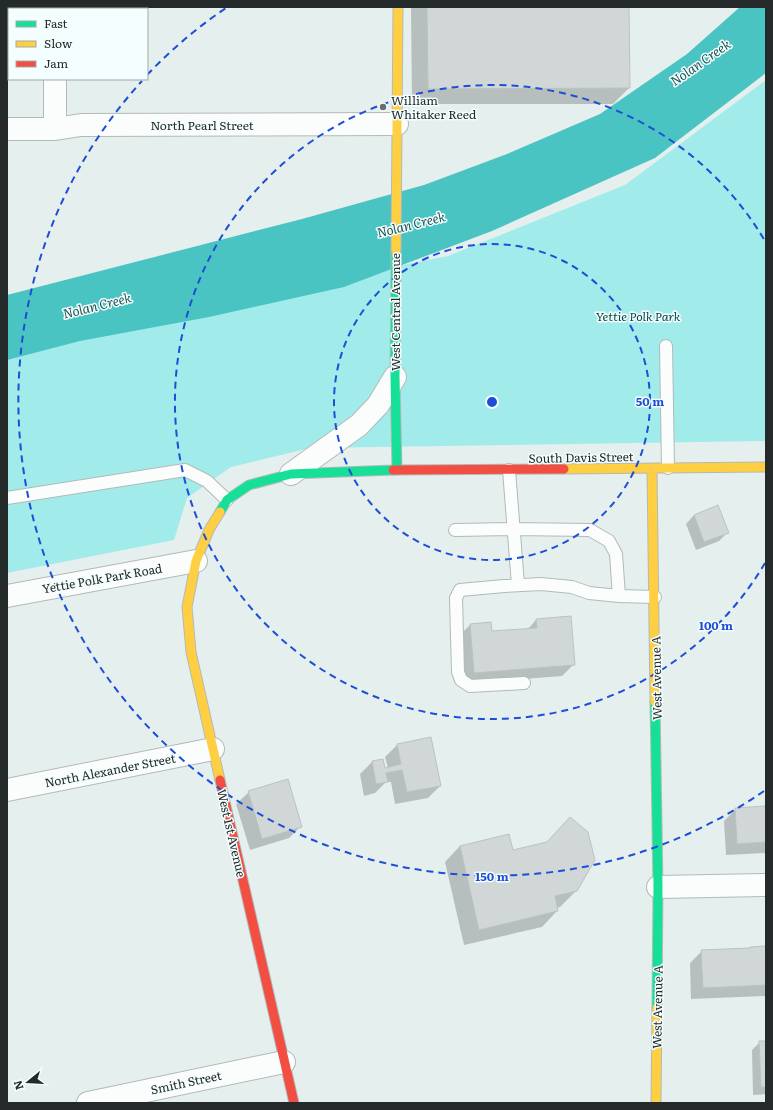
<svg xmlns="http://www.w3.org/2000/svg" width="773" height="1110" viewBox="0 0 773 1110" font-family="Literata,serif">
<style>
.green{fill:#a1ecea}
.water{fill:#4ac4c2}
.shadow{fill:#0003}
.building{fill:#d0d7d6;stroke:#bbc2c2}
.lines{fill:none;stroke-linecap:round;stroke-linejoin:round}
.lane-casing{stroke:#b2bab9;stroke-width:14}
.street-casing{stroke:#b2bab9;stroke-width:24}
.fast-casing{stroke:#b2bab9;stroke-width:11}
.slow-casing{stroke:#b2bab9;stroke-width:11}
.jam-casing{stroke:#b2bab9;stroke-width:11}
.lane{stroke:#fbfdfc;stroke-width:12}
.street{stroke:#fbfdfc;stroke-width:22}
.fast{stroke:#16e098;stroke-width:9}
.slow{stroke:#ffcf43;stroke-width:9}
.jam{stroke:#f24e42;stroke-width:9}
.ring{fill:none;stroke:#1d4ed8;stroke-width:2;stroke-dasharray:7 5}
.poi-dot{fill:#686f6f;stroke:#f4fefe;stroke-width:1.5}
.labels{text-anchor:middle;dominant-baseline:central;stroke-width:3;stroke-linejoin:round;paint-order:stroke}
.poi-label{font-size:12px;fill:#242a2a;stroke:#f4fefe;text-anchor:start}
.street-label{font-size:12px;fill:#242a2a;stroke:#f4fefe}
.park-label{font-size:12px;font-style:italic;fill:#014342;stroke:#f4fefe}
.water-label{font-size:13px;font-style:italic;fill:#1b5554;stroke:#f4fefe}
.centre{fill:#1d4ed8;stroke:#f4fefe;stroke-width:2}
.ring-label{font-size:12px;text-anchor:middle;font-weight:bold;fill:#1d4ed8;stroke:#f4fefe;stroke-width:3;stroke-linejoin:round;paint-order:stroke}
</style>
<rect width="100%" height="100%" fill="#e5efee"/>
<path class="green" d="M766,80v361l-456,7 -79,19 -44,31 -13,42 -167,33v-229l441,-88 177,-71z"/>
<path class="water" d="M740,7h26v66l-111,85 -163,73 -148,56 -135,30 -129,24 -73,19v-65l295,-76 122,-34 83,-31 93,-40 87,-60z"/>
<path class="shadow" d="M411,7h217l1,81 -16,16h-201z
M694,515l34,17 -9,9 -23,9 -10,-26z
M536,620l38,44 -12,12 -100,8 -4,-47 12,-12 20,-2 1,9 36,-2z
M397,745l43,41 -12,12 -33,6 -4,-22h-5l-11,11 -11,3 -4,-22 12,-12 11,-2 1,9 4,-1 -3,-11z
M249,792l52,34 -12,12 -39,12 -14,-46z
M766,807v46l-40,2 -2,-34 12,-12z
M570,818l6,73 -16,16 -3,1v3l-15,16 -78,18 -19,-83 15,-16 52,5 34,-8z
M766,947v49l-75,3 -1,-36 12,-12z
M760,1042h6v52l-13,1 -1,-45z"/>
<path class="building" d="M427,7h202l1,81 -202,1z
M718,505l11,28 -25,9 -10,-27z
M571,616l4,49 -101,8 -4,-49 21,-2 1,9 45,-3 -1,-9z
M431,737l10,49 -34,6 -5,-22 -16,3 2,9 -12,2 -4,-23 11,-2 2,9 16,-4 -4,-20z
M288,779l14,48 -40,12 -14,-48z
M766,806v36l-29,2 -2,-36z
M570,817l18,15 7,28 -18,31 -22,5 3,15 -79,19 -19,-84 49,-12 4,16 34,-8z
M766,946v39l-63,3 -2,-38 49,-2v-1z
M759,1041h7v46h-5z"/>
<g class="lines">
<g class="lane-casing">
<path id="lane" d="M666,346l2,122
M509,470l9,115
M7,498l178,-28 22,11 20,19
M455,530l58,-1 77,1 19,11 7,13 3,42
M524,683l-54,3 -9,-6 -3,-8 -2,-74 4,-8 44,-4 37,-2 31,3 17,6 30,3 36,1"/>
</g>
<g class="street-casing">
<path id="street" d="M54,7v2
M55,79v50
M7,129h48l26,-4 316,-1
M291,474l68,-49 19,-20 17,-28
M7,596l189,-35
M7,790l206,-41
M658,887l108,-2
M88,1103l196,-41"/>
</g>
<g class="fast-casing">
<path id="fast" d="M396,251l-1,126 2,93
M220,512l7,-12 22,-15 42,-11 102,-4
M655,702l3,185 -1,121"/>
</g>
<g class="slow-casing">
<path id="slow" d="M396,251l2,-244
M652,468l3,234
M564,469l202,-2
M220,512l-11,18 -13,31 -9,46 4,45 29,128
M656,1103l1,-95"/>
</g>
<g class="jam-casing">
<path id="jam" d="M393,470l171,-1
M220,780l74,323"/>
</g>
<use href="#lane" class="lane"/>
<use href="#street" class="street"/>
<use href="#fast" class="fast"/>
<use href="#slow" class="slow"/>
<use href="#jam" class="jam"/>
</g>
<g class="ring">
<circle cx="492" cy="402" r="158"/>
<path d="M765 563A317 317 0 1 1 765 241"/>
<path d="M764 791A475 475 0 0 1 142 81M147 75A475 475 0 0 1 226 8"/>
</g>
<circle class="poi-dot" cx="383" cy="107" r="4"/>
<g class="labels">
<g class="poi-label">
<text x="391" y="100">William<tspan x="391" dy="14">Whitaker Reed</tspan></text>
</g>
<g class="street-label">
<text x="202" y="125">North Pearl Street</text>
<text transform="translate(395 312) rotate(-90)">West Central Avenue</text>
<text transform="translate(581 457) rotate(-1)">South Davis Street</text>
<text transform="translate(102 578) rotate(-10)">Yettie Polk Park Road</text>
<text transform="translate(656 678) rotate(-91)">West Avenue A</text>
<text transform="translate(110 770) rotate(-11)">North Alexander Street</text>
<text transform="translate(232 833) rotate(77)">West 1st Avenue</text>
<text transform="translate(657 1007) rotate(-89)">West Avenue A</text>
<text transform="translate(186 1082) rotate(-12)">Smith Street</text>
</g>
<g class="park-label">
<text x="638" y="316">Yettie Polk Park</text>
</g>
<g class="water-label">
<text transform="translate(700 62) rotate(-35)">Nolan Creek</text>
<text transform="translate(411 224) rotate(-14)">Nolan Creek</text>
<text transform="translate(97 305) rotate(-14)">Nolan Creek</text>
</g>
</g>
<circle cx="492" cy="402" r="6" class="centre"/>
<g class="ring-label">
<text x="650" y="406">50 m</text>
<text x="716" y="630">100 m</text>
<text x="492" y="881">150 m</text>
</g>
<rect width="773" height="1110" fill="none" stroke="#242a2a" stroke-width="16"/>
<rect x="8" y="8" width="140" height="72" fill="#f4fefe" stroke="#a1a9a9"/>
<rect x="16" y="21" width="20" height="6" fill="#16e098" stroke="#a1a9a9"/>
<text x="44" y="28" font-size="12" fill="#242a2a">Fast</text>
<rect x="16" y="41" width="20" height="6" fill="#ffcf43" stroke="#a1a9a9"/>
<text x="44" y="48" font-size="12" fill="#242a2a">Slow</text>
<rect x="16" y="61" width="20" height="6" fill="#f24e42" stroke="#a1a9a9"/>
<text x="44" y="68" font-size="12" fill="#242a2a">Jam</text>
<g transform="translate(28 1082) rotate(252)" stroke="#f4fefe" stroke-width="3" paint-order="stroke">
<path d="M0-3L7 15L0 10L-7 15Z" fill="#242a2a"/>
<text y="-6" font-size="11" font-weight="bold" text-anchor="middle" fill="#242a2a">N</text>
</g>
</svg>
